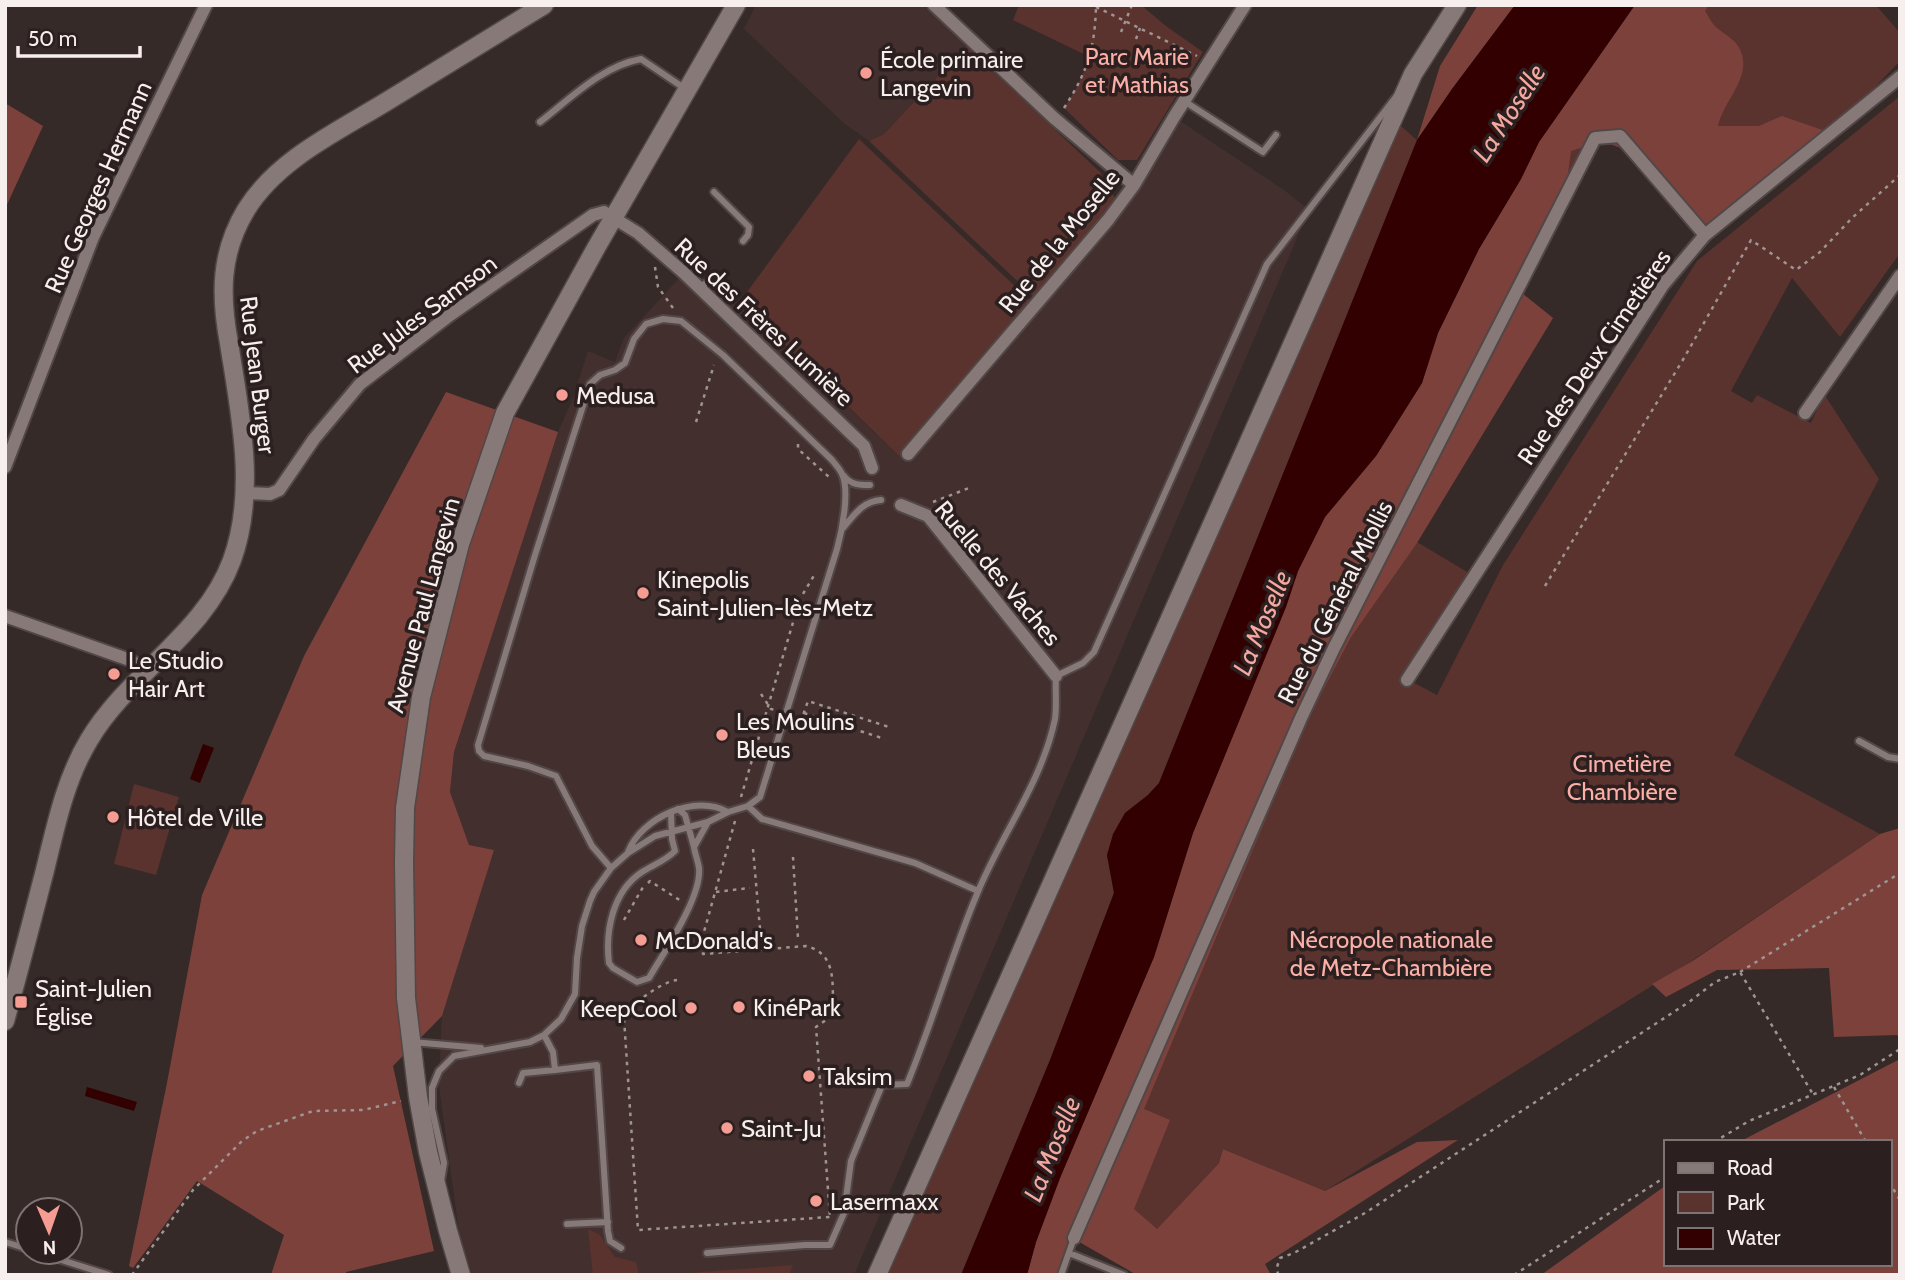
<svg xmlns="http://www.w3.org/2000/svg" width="1905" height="1280" viewBox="0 0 1905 1280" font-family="Cabin,sans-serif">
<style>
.built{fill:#43302e}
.green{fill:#5a322e}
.forest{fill:#7d413c}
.water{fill:#320001}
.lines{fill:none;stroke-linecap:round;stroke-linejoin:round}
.service-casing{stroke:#514746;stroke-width:10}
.minor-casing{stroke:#514746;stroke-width:16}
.secondary-casing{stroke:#514746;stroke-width:21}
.path{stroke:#9e9593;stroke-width:2.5;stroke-dasharray:3.5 5;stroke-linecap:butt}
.service{stroke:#877977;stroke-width:6}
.minor{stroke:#877977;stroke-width:12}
.secondary{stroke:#877977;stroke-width:18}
.poi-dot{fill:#f59c93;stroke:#2b201f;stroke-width:2.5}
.labels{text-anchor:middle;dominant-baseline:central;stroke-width:7;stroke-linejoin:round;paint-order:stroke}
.park-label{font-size:24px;fill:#fcafa7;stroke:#2b201f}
.poi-label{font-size:24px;fill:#f7efee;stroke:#2b201f;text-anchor:start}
.street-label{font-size:24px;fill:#f7efee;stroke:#2b201f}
.water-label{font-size:26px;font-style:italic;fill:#f4a8a0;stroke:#2b201f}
</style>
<rect width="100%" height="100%" fill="#352a28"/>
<path class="built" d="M756,5h167l43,41 -82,88 -15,7 -24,-17 -101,-95z
M1174,117l110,73 25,20 -455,1065h-381l-13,-36 -21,-153 3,-70 52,-166 -25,-5 -19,-53 4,-40 104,-320 16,-36 14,-45 27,11 9,-24 60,-65 55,30 160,153 196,-218z"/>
<path class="green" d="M1019,5h122l25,21 37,26 -66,108h-19l-54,-52 13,-21 13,-30 -77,-37z
M1635,5h241l24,28v28l-69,72 -237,5 -77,151 36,29 -136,224 57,34 -67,103 30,16 66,-130 194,-304 203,-165v157l-60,84 -48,-59 -61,113 21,12 5,-8 54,28 13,-29 55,85 -145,276 146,79 -187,126 -368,231 -102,-42 -4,14 -62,66 -20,46 -61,-35 -49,35 127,-318 39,-124 93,-226 12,-36 27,-54 51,-61 46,-73 16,-50 41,-84 42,-70 18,-37z
M966,46l134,126 15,26 -22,31 -59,68 -165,-156 15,-7z
M1393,119l24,21 -258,643 -11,12 -23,18 -18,42 7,38 -64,167 -89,215h-84z
M859,139l176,166 -136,151 -117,-114 -43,-39z
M134,784l45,13 -23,78 -42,-11z
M588,1229l12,6 15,22 21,5 3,13h-46z
M793,1265l-4,10h-126z"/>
<path class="forest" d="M1478,5h37l-63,84 -35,51 23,-74z
M1635,5h74l-4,6c4,6 7,13 12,17 6,5 13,9 18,14 24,30 -11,56 -17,84h41l23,-10 49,17 -126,102 -34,-29 -26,-35 -19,-21 -24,-9 -31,10 -6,45 -48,93 36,29 -136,225 -66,94 -44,84 -163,388 26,11 -36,89 23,20 62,-66 4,-14 102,42 92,-49 41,-2 -193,124 6,11h-134l-61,-35 -14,35h-35l9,-33 24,-64 94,-221 39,-124 93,-226 12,-36 27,-54 51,-61 46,-73 16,-50 41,-84 42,-70 18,-37z
M5,103l38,23 -38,83z
M446,392l112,40 -104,320 -4,40 19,53 25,5 -52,166 -49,50 41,185 -88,21v3h-75l13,-40 -87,-54 -64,87 -4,-2 38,-183 35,-188 102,-239z
M1900,828v210l-3,-3 -63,2 -5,-69 -112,2 -51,27 -14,-13 42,-24 186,-126z
M1900,1059v216h-359l124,-89v78h224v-122h-150z"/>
<path class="water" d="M1515,5h120l-96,137 -18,37 -42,70 -41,84 -16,50 -46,73 -51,61 -27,54 -12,36 -93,226 -39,124 -94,221 -24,64 -9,33h-66l89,-215 64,-167 -7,-38 6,-21 12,-21 23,-18 11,-12 258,-643 35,-51z
M203,744l11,4 -14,35 -10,-4z
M87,1087l50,15 -3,9 -49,-15z"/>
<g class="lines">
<g class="service-casing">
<path id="service" d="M1184,101l79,51 13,-17
M540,122c30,-23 62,-56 101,-63l43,29
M714,192l35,35 -1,8 -5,6
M699,288l14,-10
M844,476c7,9 15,9 26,9
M843,528c11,-13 20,-27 38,-28
M1859,741l29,16 12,2
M678,809l7,6 9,32
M671,813l1,26 3,12c-10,10 -22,14 -33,21 -29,19 -37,58 -33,91l4,5 24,14 12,-4c15,-26 53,-81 50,-110 -1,-7 -4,-14 -5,-21l14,-25
M628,852c13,-34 67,-59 100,-40
M611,868l-19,-22 -36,-70 -28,-10 -44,-10 -5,-5 -1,-6 57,-190 55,-171 10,-9 15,-5 10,-7 9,-24 12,-15 17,-5 18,2 42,34 109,105c3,4 8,9 10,14 8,17 0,57 -5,75l-77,248 -12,9
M544,1035l9,17 2,18 42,-5 11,166 2,10 11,7
M412,1042l69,6
M519,1083l4,-10 32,-3
M441,1181l3,-18 -12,-54v-21l7,-17 15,-15 76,-14 14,-7 17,-16 14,-25 2,-36 5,-32 8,-25 4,-9 17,-24 17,-15 27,-17 53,-14 20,-10 20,-6 14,13 153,44 63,28
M567,1224l41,-2
M5,1242l23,7
M36,1252l73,23
M707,1253l98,-8h25l14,-32 7,-52 31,-76 25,-1c26,-63 44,-128 70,-190 24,-59 65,-112 78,-175 2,-14 0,-29 1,-43l27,-13 11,-11 173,-388 128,-166
M1069,1253l55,22
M1061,1275l13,-37"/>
</g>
<g class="minor-casing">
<path id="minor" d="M934,5l120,113 80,67
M1805,413l95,-137
M908,454l200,-234 26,-35 40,-68 71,-112
M5,467l88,-230 113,-232
M245,493l25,1 9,-4 35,-51 46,-55 90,-69 143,-100 11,-3 34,21 46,40 180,173 8,22
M901,505l27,11 128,160
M5,616l125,44 16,11
M1407,680l256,-395 42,-50 195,-158
M1074,1238l227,-520 33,-70 261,-510 25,-2 85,99"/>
</g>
<g class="secondary-casing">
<path id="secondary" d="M5,1021c14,-50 27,-101 40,-151 11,-45 20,-90 44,-130 40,-67 116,-106 143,-180 25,-69 8,-147 -3,-217 -9,-48 -9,-90 17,-133 31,-51 93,-79 143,-110 51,-31 103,-63 155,-95
M461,1275l-13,-44 -20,-79 -10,-55 -12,-99 -2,-136 1,-54 16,-111 39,-153 45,-131 91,-165 140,-243
M877,1275l536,-1201 44,-69"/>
</g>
<path class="path" d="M1096,7l101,49
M1121,32l11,-27
M1136,39l4,-11
M1171,55l5,-9
M1064,108c23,-35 31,-60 32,-102
M655,267l3,20 15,21
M696,422l18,-57
M798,444v5l31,28
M933,502l36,-14
M1545,586l139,-228 67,-118 45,30 24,-18 32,-34 48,-43
M761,694l10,15 4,1
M804,713l81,26
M798,717l4,1 6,-17 81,26
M741,797l59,-198 16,-27
M735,821l-33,118 1,15 103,-8c32,8 26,39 27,67l-7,7 -10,7 14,190
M753,849l8,91
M793,857l5,81
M648,883l2,-2 31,20
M716,892l34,-4
M624,920l19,-33
M1740,972l160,-99
M677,980c-16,2 -46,24 -53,38l14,212 192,-13
M1834,1087l32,55
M1714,1142l35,-21 111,-46 40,-26
M1889,1182l11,18
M132,1275l61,-85 49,-49 15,-10 56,-20 50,-1 38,-9
M1278,1275l-1,-8 3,-9 14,-5 71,-40 324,-211 26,-20 25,-10 74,124
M1514,1275l151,-98"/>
<use href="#service" class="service"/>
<use href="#minor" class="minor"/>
<use href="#secondary" class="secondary"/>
</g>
<g class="poi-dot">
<circle cx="866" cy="73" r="7"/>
<circle cx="562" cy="395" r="7"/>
<circle cx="643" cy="593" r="7"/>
<circle cx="114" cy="674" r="7"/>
<circle cx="722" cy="735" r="7"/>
<circle cx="113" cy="817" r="7"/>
<circle cx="641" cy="940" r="7"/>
<rect x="14" y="995" width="14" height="14" rx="3.5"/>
<circle cx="739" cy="1007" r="7"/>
<circle cx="691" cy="1008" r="7"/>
<circle cx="809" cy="1076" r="7"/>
<circle cx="727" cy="1128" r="7"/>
<circle cx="816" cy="1201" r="7"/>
</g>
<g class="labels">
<g class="park-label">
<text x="1137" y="56">Parc Marie<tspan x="1137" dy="28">et Mathias</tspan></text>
<text x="1622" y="763">Cimetière<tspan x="1622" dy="28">Chambière</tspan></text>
<text x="1391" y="939">Nécropole nationale<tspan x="1391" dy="28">de Metz-Chambière</tspan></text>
</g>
<g class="poi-label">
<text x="880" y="59">École primaire<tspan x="880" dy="28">Langevin</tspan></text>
<text x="576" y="395">Medusa</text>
<text x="657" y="579">Kinepolis<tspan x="657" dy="28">Saint-Julien-lès-Metz</tspan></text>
<text x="128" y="660">Le Studio<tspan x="128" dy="28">Hair Art</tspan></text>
<text x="736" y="721">Les Moulins<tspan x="736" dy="28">Bleus</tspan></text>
<text x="127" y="817">Hôtel de Ville</text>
<text x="655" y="940">McDonald's</text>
<text x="35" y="988">Saint-Julien<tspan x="35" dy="28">Église</tspan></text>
<text x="753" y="1007">KinéPark</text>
<text x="677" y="1008" text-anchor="end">KeepCool</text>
<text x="823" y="1076">Taksim</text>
<text x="741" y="1128">Saint-Ju</text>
<text x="830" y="1201">Lasermaxx</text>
</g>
<g class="street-label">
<text transform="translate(98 187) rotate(-66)">Rue Georges Hermann</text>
<text transform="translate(1059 241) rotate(-51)">Rue de la Moselle</text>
<text transform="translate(422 314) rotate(-37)">Rue Jules Samson</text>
<text transform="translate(764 322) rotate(43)">Rue des Frères Lumière</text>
<text transform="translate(1594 357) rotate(-56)">Rue des Deux Cimetières</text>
<text transform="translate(258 375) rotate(83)">Rue Jean Burger</text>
<text transform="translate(998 573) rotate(50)">Ruelle des Vaches</text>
<text transform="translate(1335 602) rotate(-63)">Rue du Général Miollis</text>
<text transform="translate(423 605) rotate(-75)">Avenue Paul Langevin</text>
</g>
<g class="water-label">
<text transform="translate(1509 113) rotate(-57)">La Moselle</text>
<text transform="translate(1262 623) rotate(-67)">La Moselle</text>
<text transform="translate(1052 1149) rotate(-68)">La Moselle</text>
</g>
</g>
<rect width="1905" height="1280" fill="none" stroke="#f7efee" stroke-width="14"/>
<rect x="1664" y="1140" width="228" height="126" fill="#2b201f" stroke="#7d7372" stroke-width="2"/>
<rect x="1678" y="1163" width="35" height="10" fill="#877977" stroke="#7d7372" stroke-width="2"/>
<text x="1727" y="1175" font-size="21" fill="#f7efee">Road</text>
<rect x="1678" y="1192" width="35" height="21" fill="#5a322e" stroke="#7d7372" stroke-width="2"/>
<text x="1727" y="1210" font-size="21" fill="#f7efee">Park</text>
<rect x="1678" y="1228" width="35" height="21" fill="#320001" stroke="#7d7372" stroke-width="2"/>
<text x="1727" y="1245" font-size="21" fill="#f7efee">Water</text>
<g transform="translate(49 1231) rotate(178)"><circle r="33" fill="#2b201f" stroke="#7d7372" stroke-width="2"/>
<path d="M0-5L12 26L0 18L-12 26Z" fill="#f59c93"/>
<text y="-10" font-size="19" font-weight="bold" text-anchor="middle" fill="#f7efee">N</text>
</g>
<path d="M18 46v10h122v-10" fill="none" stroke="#f7efee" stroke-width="3.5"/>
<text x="28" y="46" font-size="21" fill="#f7efee" stroke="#2b201f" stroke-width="5" paint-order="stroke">50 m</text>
</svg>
